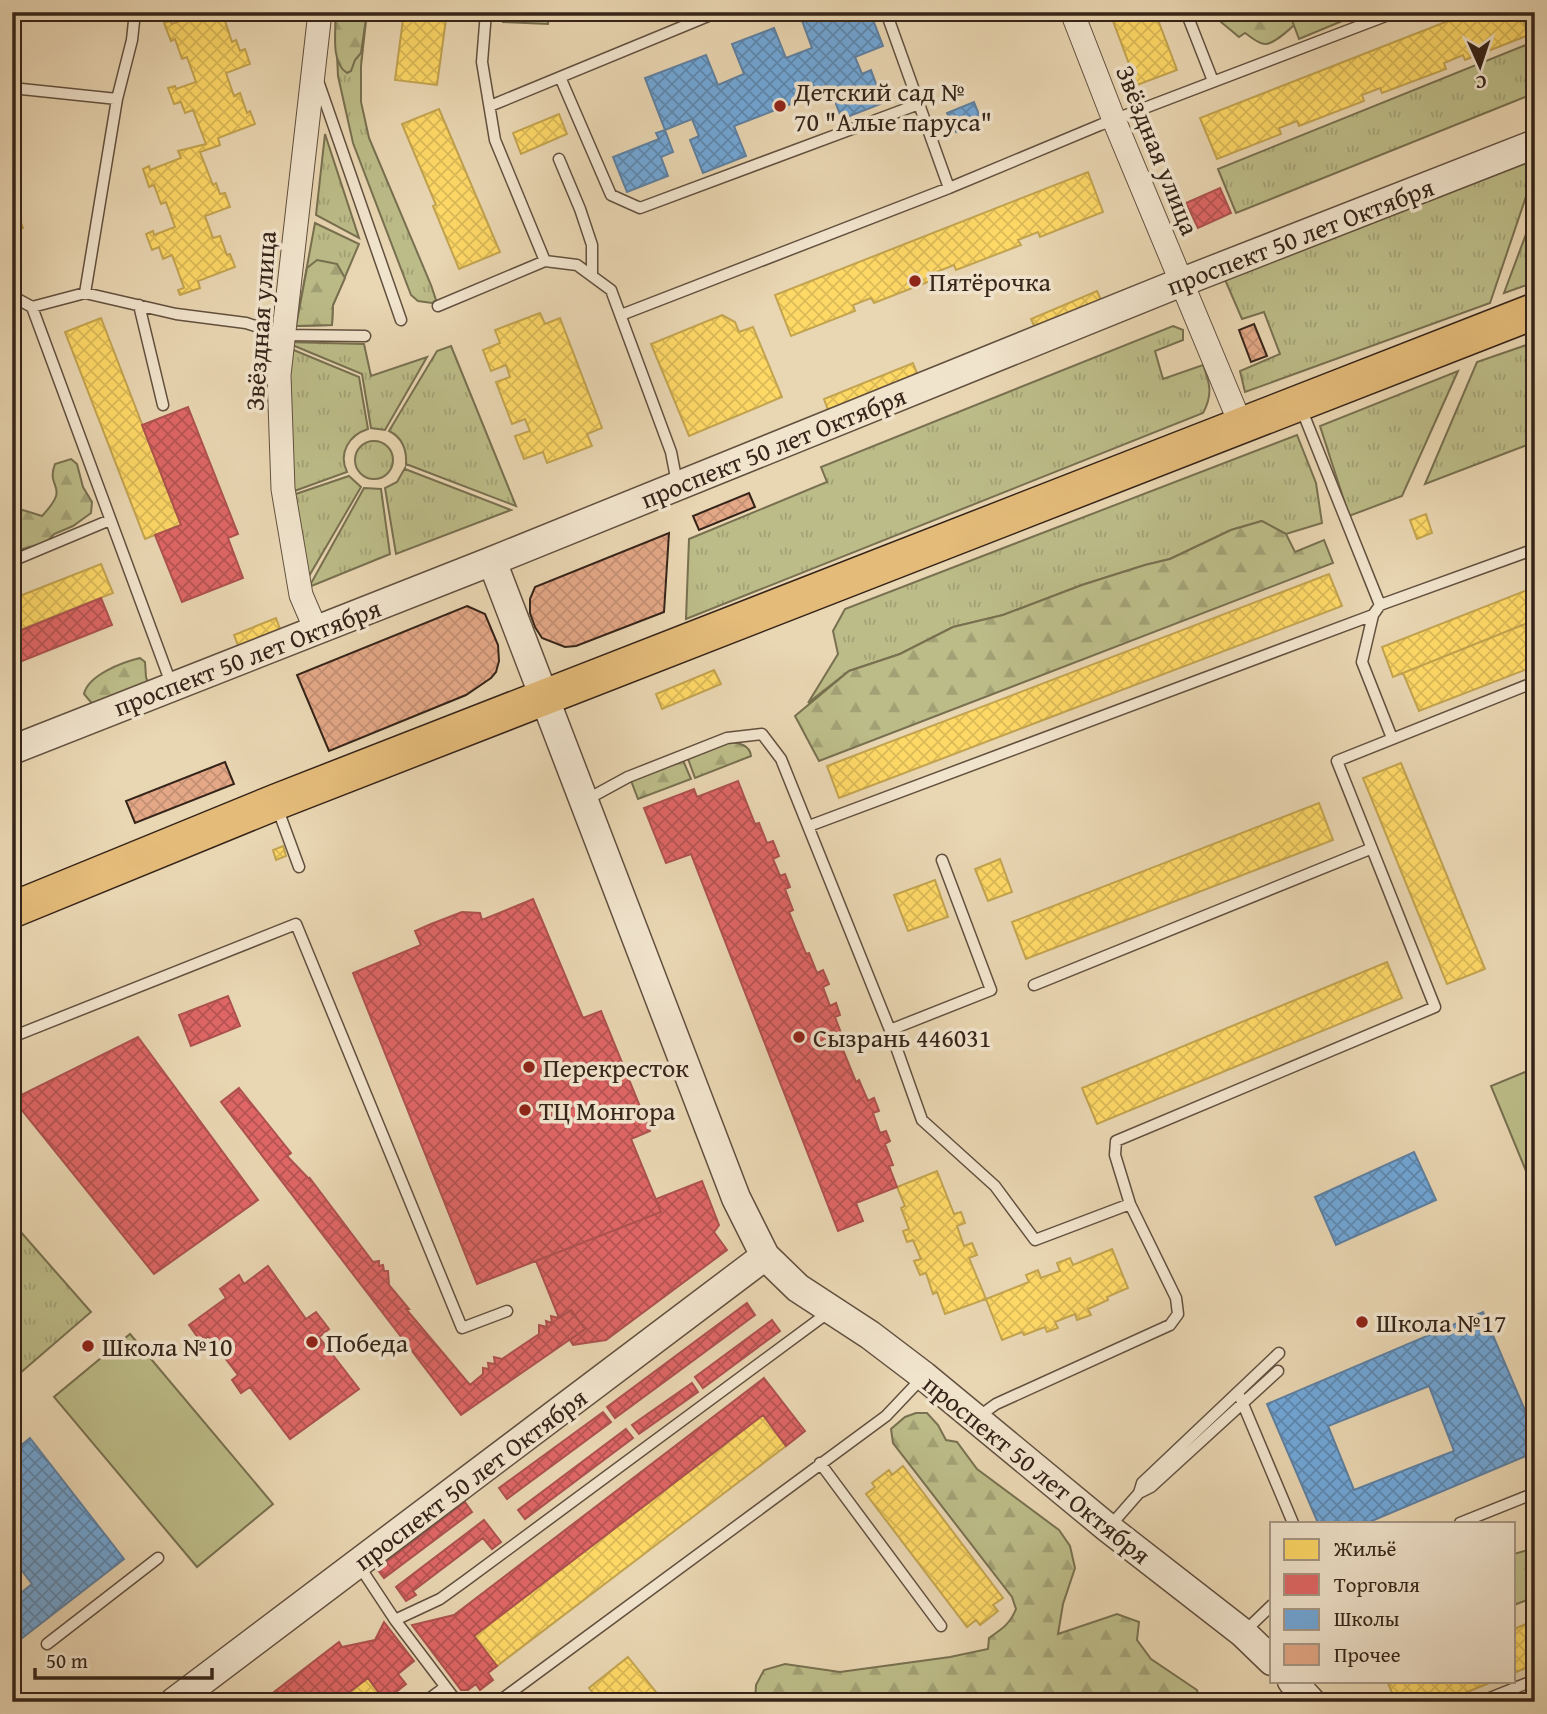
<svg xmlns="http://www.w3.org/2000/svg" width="1547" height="1714" viewBox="0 0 1547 1714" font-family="'Gentium Book Plus',serif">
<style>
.grass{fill:url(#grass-tufts);stroke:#787050;stroke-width:2}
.forest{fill:url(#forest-firs);stroke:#787050;stroke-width:2}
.park{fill:url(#park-crowns);stroke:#787050;stroke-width:2}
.garden{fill:#bcbc88;stroke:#787050;stroke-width:2}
.homes{fill:url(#homes-cross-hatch);stroke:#c2a34f;stroke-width:2}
.shops{fill:url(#shops-cross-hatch);stroke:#ad524f;stroke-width:2}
.schools{fill:url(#schools-cross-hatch);stroke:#5e80a2;stroke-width:2;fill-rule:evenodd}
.building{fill:url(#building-cross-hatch);stroke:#352419;stroke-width:2}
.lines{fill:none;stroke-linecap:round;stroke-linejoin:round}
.service-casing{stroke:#62503f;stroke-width:13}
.minor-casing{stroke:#62503f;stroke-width:25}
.tertiary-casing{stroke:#62503f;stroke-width:31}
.primary-casing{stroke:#352419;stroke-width:38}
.service{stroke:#f1e4cd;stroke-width:10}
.minor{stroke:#f1e4cd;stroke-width:23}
.tertiary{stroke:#f1e4cd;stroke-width:28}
.primary{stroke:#e4bb79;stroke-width:35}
.poi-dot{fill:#8f2418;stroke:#f1e4cd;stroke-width:2.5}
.labels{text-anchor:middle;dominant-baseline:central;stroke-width:7;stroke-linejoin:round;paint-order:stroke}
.poi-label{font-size:26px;fill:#352419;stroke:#f1e4cd;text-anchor:start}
.street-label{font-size:26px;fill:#352419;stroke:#f1e4cd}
</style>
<defs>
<pattern id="grass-tufts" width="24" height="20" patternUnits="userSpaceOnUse" patternTransform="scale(1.75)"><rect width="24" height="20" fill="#bcbc88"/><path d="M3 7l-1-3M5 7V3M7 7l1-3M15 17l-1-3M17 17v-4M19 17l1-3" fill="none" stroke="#a2a175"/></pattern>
<pattern id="forest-firs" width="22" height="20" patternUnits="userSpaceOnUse" patternTransform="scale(1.75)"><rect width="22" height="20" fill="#bcbc88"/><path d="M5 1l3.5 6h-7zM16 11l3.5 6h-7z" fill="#a2a175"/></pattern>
<pattern id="park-crowns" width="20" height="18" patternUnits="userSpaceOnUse" patternTransform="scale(1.75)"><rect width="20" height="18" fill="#bcbc88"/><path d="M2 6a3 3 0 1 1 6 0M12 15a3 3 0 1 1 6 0" fill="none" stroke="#a2a175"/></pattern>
<pattern id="homes-cross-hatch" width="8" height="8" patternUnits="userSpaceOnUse" patternTransform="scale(1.75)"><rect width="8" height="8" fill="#ffd966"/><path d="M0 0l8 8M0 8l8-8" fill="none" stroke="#dbba58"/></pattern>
<pattern id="shops-cross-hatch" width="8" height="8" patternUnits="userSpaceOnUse" patternTransform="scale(1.75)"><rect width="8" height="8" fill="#e06666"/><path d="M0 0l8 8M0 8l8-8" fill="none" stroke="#b65453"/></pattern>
<pattern id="schools-cross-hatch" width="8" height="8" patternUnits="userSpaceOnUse" patternTransform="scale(1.75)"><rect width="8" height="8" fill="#6fa8dc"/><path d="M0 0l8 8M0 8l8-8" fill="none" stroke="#5c89b2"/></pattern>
<pattern id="building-cross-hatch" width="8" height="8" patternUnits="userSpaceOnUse" patternTransform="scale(1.75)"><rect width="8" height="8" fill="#e4a887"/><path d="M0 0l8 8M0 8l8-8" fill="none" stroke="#c49074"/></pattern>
</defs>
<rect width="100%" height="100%" fill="#e9d6b2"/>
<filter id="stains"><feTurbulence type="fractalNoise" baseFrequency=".00286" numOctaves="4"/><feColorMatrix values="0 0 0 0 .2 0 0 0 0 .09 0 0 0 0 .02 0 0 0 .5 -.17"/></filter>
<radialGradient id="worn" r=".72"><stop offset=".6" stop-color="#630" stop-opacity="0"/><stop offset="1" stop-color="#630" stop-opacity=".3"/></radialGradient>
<path class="grass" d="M335,12h32l-6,54v36l8,36 62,147 5,15 -4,3 -14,-2 -7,-6 -58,-152 -15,-67z
M1533,42l2,5v46l-299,120 -18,-44z
M325,134l34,104 -43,-23z
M1535,152v18l-45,133 -245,89 -5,-21 40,-17 -16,-42 -22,7 -19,-44z
M1535,210v72l-31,11z
M315,223l44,21 -26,61 -1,20 -36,1z
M1173,326l10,4v10l-28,11 8,28 40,-14c7,18 10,30 0,48l-517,206 3,-80 138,-57 -6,-15z
M285,342l79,2 7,32 56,-19 -42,73 -14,-2 -9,-54z
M1535,342v100l-110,42 52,-122z
M284,346l75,31 9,52c-19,6 -30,24 -21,43l-61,22z
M451,346l65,160 -110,-42c1,-14 -4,-27 -17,-33l48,-80z
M1458,371l-56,125 -53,20 -29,-90z
M1297,435l19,48 6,40 -36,11 -25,-13 -30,9 -61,29 -25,6 -63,20 -79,30 -50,12 -53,27 -51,17 -41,32 30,-49 -5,-23 12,-22z
M355 460a19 19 0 1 1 38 0a19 19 0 1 1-38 0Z
M405,468v1l106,41 -115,44 -11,-66 12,-6z
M349,476l12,11 -56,96 -18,-86z
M364,488l17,1 9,65 -81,33z
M12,1222l79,90 -79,68z"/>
<path class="forest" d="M336,12h31l-6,41 -6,7 -4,11 -4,2c-17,-10 -11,-44 -11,-61z
M1209,12h94v5c-8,7 -27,27 -38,27 -7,0 -14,-7 -20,-11l-6,4z
M317,260l20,4 8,14 -12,27 -1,20 -36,1 11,-58z
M71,459l6,5 6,23 9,15 -1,11 -18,13 -19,8 -7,8 -35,10v-33l3,-6 8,-3 19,6c30,-32 3,-26 13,-52z
M1262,521l24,13 9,18 29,-12 9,23 -514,198 -24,-45 54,-45 51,-17 53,-27 50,-12 79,-30 63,-20 25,-6 61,-29z
M140,658l5,4 1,15 2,6 -53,24 -11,-13c4,-19 39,-32 56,-36z
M730,742c9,1 20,3 21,14l-56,22 -8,-22z
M682,758l9,21 -53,20 -8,-21z
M916,1413h11l11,12 8,15 11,2 20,27 82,61 11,16 5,22 -12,36 -5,30 59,-20 22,8 -2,18 14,19 46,31 3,12h-445l1,-17 8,-15 21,-6 55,8 110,-15 38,-8 1,-11c13,-9 21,-14 27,-29l-4,-12 -119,-154 -2,-14 14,-12z
M1535,1548v49l-21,8v-51z"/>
<path class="park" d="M503,12h46l-1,12 -45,-2z"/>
<path class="garden" d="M1289,12h75l-65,27z
M1535,1068v99l-9,4 -35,-85z
M130,1334l143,170 -76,63 -143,-170z"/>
<path class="homes" d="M222,12l10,30 4,-2 4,11 5,-2 5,15 -24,9 8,23 6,-3 7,20 3,-2 5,13 -37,14 2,7 -20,7 13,33 3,-2 4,11 5,-1 5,14 -25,9 8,22 7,-2 7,19 3,-1 5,13 -37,14 2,7 -20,7 -2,-5 6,-2 -12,-33 -9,4 -4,-12 -7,3 -6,-16 7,-3 1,4 21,-8 -9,-25 -5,2 -7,-19 -5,2 -6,-18 6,-3 1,4 31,-12 -3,-7 28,-7 -13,-34 -8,3 -4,-11 -7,2 -6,-16 7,-2 1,3 20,-7 -9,-25 -5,2 -7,-20 -4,2 -7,-18 6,-2 2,3 30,-12z
M404,12h43l-10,73 -42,-5z
M1115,12h40l22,58 -40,15 -24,-64 5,-2z
M1471,12h49l9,23 -64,25 -2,-5 -19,8 2,6 -64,24 -2,-5 -18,7 2,6 -65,25 -2,-5 -18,7 2,6 -64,25 -17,-41z
M439,109l61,143 -41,17 -26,-63 3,-1 -34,-81z
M559,114l8,20 -46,20 -8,-21z
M1088,172l15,40 -63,25 -2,-5 -20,8 3,5 -65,25 -2,-5 -18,7 2,6 -64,25 -3,-5 -18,7 2,6 -64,25 -16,-41z
M12,201l11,27 -11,4z
M1097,291l6,14 -66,27 -6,-13z
M540,313l5,11 15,-6 42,110 -15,6 5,12 -45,17 -4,-11 -19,7 -9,-23 15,-5 -5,-12 -13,5 -16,-42 14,-5 -4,-12 -15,6 -8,-21 17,-7 -5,-13z
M722,315l13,7 4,10 14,-5 29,70 -93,39 -38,-92z
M101,318l80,207 -36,14 -80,-207z
M913,363l5,13 -89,37 -5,-14z
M1426,514l6,19 -15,6 -7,-19z
M101,564l12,29 -101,40v-34z
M1329,574l13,32 -503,192 -12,-32z
M1535,587v33l-142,57 -11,-30z
M276,618l4,11 -9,4 3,7 -33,13 -7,-18z
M1535,620v46l-116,45 -16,-38z
M714,670l7,14 -59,25 -6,-15z
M1401,763l84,206 -38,15 -84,-206z
M1319,803l14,37 -307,119 -14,-37z
M283,846l3,10 -10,4 -3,-10z
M1000,859l12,33 -24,9 -13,-32z
M935,880l13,37 -40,14 -14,-36z
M1387,962l15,36 -305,126 -15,-36z
M937,1171l17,43 7,-2 4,11 -8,3 7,20 8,-3 5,12 -8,3 17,41 -41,15 -8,-22 -4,2 -7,-21 -6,2 -6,-14 7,-2 -8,-19 -6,2 -4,-11 6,-2 -8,-21 4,-2 -8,-19z
M1112,1249l16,39 -21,9 1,3 -20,9 3,6 -14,5 -2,-6 -20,8 3,6 -11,4 -2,-5 -21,8 -2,-3 -20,8 -16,-41 43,-17 -3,-7 12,-5 3,8 19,-7 -3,-8 13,-5 3,7z
M763,1415l23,31 -289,220 -23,-30z
M903,1466l100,132 -10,7 5,6 -18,14 -4,-5 -9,7 -101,-133 9,-7 -3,-4 17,-13 3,5z
M1535,1620v44l-21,9v-44z
M628,1657l36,45h-64l-11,-14z
M368,1678l18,24h-50z
M1387,1681h107l-51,21h-47z"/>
<path class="shops" d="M1220,188l11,25 -33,15 -12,-25z
M188,407l50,127 -10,4 15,40 -61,24 -27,-67 26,-10 -39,-100z
M101,598l11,27 -100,40v-31z
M738,781l17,43 4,-1 8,20 6,-2 6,15 -6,3 7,17 5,-2 5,13 -5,2 8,21 -4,2 17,42 3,-1 8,20 6,-3 6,14 -6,3 7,19 6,-3 4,12 -5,2 8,21 -4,2 17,42 3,-2 9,21 6,-3 5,13 -6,2 7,20 6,-2 4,10 -5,3 8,21 -4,1 8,21 -41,16 7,18 -25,10 -147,-377 -25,9 -22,-55 50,-19 3,8z
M533,899l50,119 18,-7 49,120 -19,8 30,73 -184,72 -124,-311 68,-28 -6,-14 16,-7 31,-12 18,1 2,7z
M228,996l12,30 -49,20 -12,-31z
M138,1037l120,163 -104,74 -141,-175z
M239,1088l52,65 -4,3 25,26 -3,-5 64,85 6,-1v5l4,-1 1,6h4l1,14 20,24h-3l64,76 13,-11v-6l6,1 -1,-6 7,1 -1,-7 8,2 37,-25v-9l8,2 -1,-6 6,2 -1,-7 8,2 12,-8 14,19 -124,86 -240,-313z
M702,1181l17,44 -5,7 13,18 -121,90 -33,5 -3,-5 15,-11 -14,-19 -12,8 -23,-57 125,-49 -5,-13z
M268,1266l38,53 10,-7 13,17 -10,8 40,52 -69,50 -40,-52 -9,6 -9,-13 6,-5 -30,-39 -7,6 -12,-17 37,-27 -6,-9 19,-14 5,9z
M747,1303l8,12 -140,103 -8,-11z
M772,1320l8,11 -77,57 -8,-11z
M764,1378l41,53 -19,15 -23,-31 -289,221 23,30 -9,7 5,7 -13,10 -4,-6 -8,6h-7l-49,-65 42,-10z
M692,1383l6,9 -59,42 -7,-9z
M603,1412l8,10 -104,77 -8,-11z
M626,1429l7,9 -108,81 -7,-9z
M465,1502l7,10 -88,66 -7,-9z
M484,1520l17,22 -9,7 -9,-11 -70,53 3,4 -10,6 -10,-14z
M384,1622l30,39 -16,13 8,10 -21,17 -17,-23 -32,24h-75l78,-60 3,5 33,-7z"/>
<path class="schools" d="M815,12h55l13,34 -28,11 7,17 9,-4 12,33 -41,16 -12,-30 -96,37 12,30 -43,17 -13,-33 9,-4 -7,-17 -27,11 -20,-52 61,-23 12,30 26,-11 -12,-30 42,-16 12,30 26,-10 -11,-30z
M974,102l8,20 -26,10 -9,-19z
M665,130l8,22 -12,5 7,19 -41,16 -14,-35 46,-18 -3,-6z
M1414,1152l22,48 -100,45 -21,-48z
M1483,1312l52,122v18l-168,71h-49l-51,-119zM1429,1386l25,65 -100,39 -26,-64z
M30,1438l94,121 -112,87v-46l20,-16 -20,-26v-105z"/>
<path class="building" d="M1254,324l13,32 -16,6 -12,-32z
M749,493l6,14 -56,23 -6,-14z
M669,533l-5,79 -88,34 -11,1 -23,-9 -7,-11 -5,-14v-14l5,-12z
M467,606l18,8 13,31 1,16 -3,11 -5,6 -25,17 -137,56 -32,-76z
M225,762l9,22 -99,39 -9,-22z"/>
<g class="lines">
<g class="service-casing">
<path id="service" d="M135,12l-3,28 -15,59 -32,194 -53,14 140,379
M486,12l-4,50 13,78 50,121
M886,12l63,176
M1186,12l27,69
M560,77l51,118 29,13 279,-104
M318,81l83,239
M12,88l105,11
M490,106l228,-94
M559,159l21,50 12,36v31
M85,293l91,21 70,9 37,12 82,1
M12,296l20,11
M139,305l24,100
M438,306l107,-45 32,4 34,25 60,162 6,31
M621,315l328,-127 151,-63 296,-113
M12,561l98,-41
M1380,605l155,-56
M1373,615l-11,47 30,76
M584,801l44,-24 99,-39 35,-4 19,25 109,271 32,90 73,66 40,54 95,-36 46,94 2,16 -8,11 -174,79 -18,13
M277,807l22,60
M809,826l564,-211 7,-10 -79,-197
M1034,985l336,-136
M890,1030l101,-40 -49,-130
M12,1037l284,-113 166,404 45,-17
M1130,1204l-15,-49 1,-14 319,-134 -98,-246 198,-79
M1240,1397l53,126
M820,1463l121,163
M1139,1493l12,-6 127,-116
M1460,1523l75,-30
M1110,1526l29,-33 3,-10 137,-130
M358,1564l37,56 62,82
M395,1620l45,-21 25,-18 364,-269
M1245,1631l27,-26
M47,1644l111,-86
M425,1702l20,-15
M498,1702l388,-286 36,-38
M1480,1702l55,-22"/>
</g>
<g class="minor-casing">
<path id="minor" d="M1072,12l42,108 127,305
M316,630l-15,-35 -18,-106 -4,-114 41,-363"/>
</g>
<g class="tertiary-casing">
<path id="tertiary" d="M492,561l244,637 29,58 33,32 72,47 54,41 184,152 135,105 29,28
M12,750l480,-189 675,-273 368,-144
M1292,1681l19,21
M174,1702l591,-446"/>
</g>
<g class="primary-casing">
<path id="primary" d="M12,910l264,-108 1259,-491"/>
</g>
<use href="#service" class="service"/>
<use href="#minor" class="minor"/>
<use href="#tertiary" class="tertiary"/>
<use href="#primary" class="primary"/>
</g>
<g class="poi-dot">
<circle cx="780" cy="106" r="7"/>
<circle cx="915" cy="281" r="7"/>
<circle cx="799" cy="1037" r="7"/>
<circle cx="529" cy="1067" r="7"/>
<circle cx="525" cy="1110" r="7"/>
<circle cx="1362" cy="1322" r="7"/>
<circle cx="312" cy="1342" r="7"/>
<circle cx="88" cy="1346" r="7"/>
</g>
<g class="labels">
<g class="poi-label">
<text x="794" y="91">Детский сад №<tspan x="794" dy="30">70 "Алые паруса"</tspan></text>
<text x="929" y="281">Пятёрочка</text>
<text x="813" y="1037">Сызрань 446031</text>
<text x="543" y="1067">Перекресток</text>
<text x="539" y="1110">ТЦ Монгора</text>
<text x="1376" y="1322">Школа №17</text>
<text x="326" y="1342">Победа</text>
<text x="102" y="1346">Школа №10</text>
</g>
<g class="street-label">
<text transform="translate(1158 150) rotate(68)">Звёздная улица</text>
<text transform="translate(1300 236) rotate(-21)">проспект 50 лет Октября</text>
<text transform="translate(260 321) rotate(-86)">Звёздная улица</text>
<text transform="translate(773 447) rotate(-22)">проспект 50 лет Октября</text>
<text transform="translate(247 657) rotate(-21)">проспект 50 лет Октября</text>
<text transform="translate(1037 1469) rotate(39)">проспект 50 лет Октября</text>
<text transform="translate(470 1479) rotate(-37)">проспект 50 лет Октября</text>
</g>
</g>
<rect width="1547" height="1714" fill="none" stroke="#e9d6b2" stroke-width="42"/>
<rect x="14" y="14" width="1519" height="1686" fill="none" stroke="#352419" stroke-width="3.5"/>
<rect x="21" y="21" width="1505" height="1672" fill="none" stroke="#352419" stroke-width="2"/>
<rect x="1270" y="1522" width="245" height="161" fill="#f1e4cd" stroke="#a69785" stroke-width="2"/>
<rect x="1284" y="1539" width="35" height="21" fill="#ffd966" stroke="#a69785" stroke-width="2"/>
<text x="1334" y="1556" font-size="21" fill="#352419">Жильё</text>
<rect x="1284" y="1574" width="35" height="21" fill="#e06666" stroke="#a69785" stroke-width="2"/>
<text x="1334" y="1592" font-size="21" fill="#352419">Торговля</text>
<rect x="1284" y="1609" width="35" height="21" fill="#6fa8dc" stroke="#a69785" stroke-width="2"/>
<text x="1334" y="1626" font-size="21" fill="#352419">Школы</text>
<rect x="1284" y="1644" width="35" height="21" fill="#e4a887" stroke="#a69785" stroke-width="2"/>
<text x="1334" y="1662" font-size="21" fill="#352419">Прочее</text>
<g transform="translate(1480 66) rotate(177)" stroke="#f1e4cd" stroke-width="5" paint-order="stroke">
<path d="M0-5L12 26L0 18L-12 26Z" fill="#352419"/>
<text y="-10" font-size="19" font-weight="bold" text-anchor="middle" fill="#352419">С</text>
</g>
<path d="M35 1668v10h177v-10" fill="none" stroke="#352419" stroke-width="3.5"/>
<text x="46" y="1668" font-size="21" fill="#352419" stroke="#f1e4cd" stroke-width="5" paint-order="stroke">50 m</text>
<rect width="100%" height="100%" filter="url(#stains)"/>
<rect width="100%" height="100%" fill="url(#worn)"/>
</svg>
